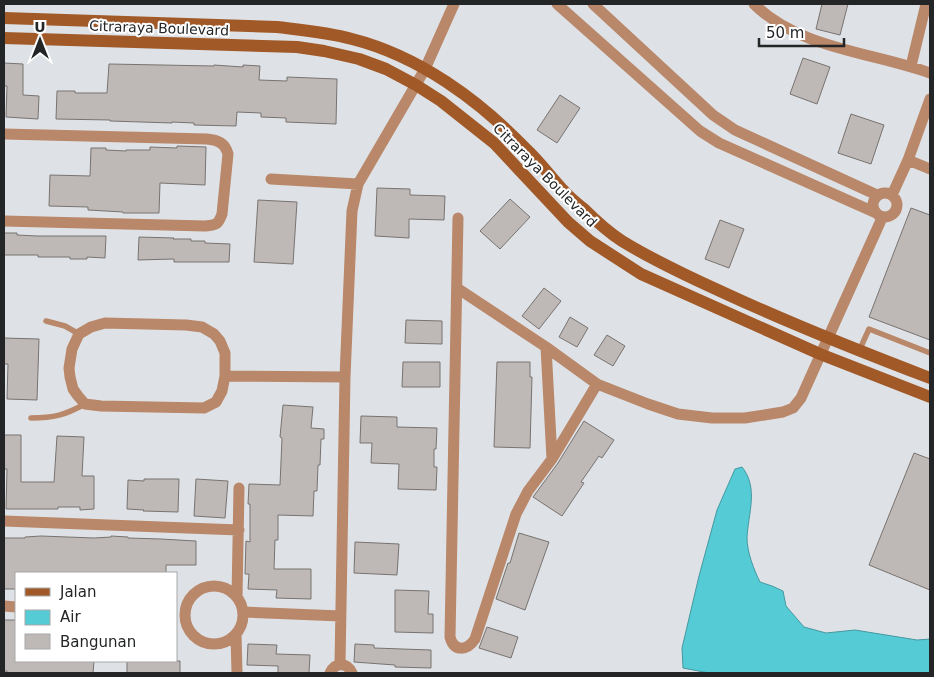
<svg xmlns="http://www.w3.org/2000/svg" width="934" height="677" viewBox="0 0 934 677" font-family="'DejaVu Sans',sans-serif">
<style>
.water{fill:#54cbd5;stroke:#4599a0}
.building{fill:#beb9b6;stroke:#787370}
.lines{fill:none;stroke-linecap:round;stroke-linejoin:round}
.lane{stroke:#b98769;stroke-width:5.5}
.street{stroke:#b98769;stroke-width:11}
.secondary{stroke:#a15928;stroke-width:12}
.labels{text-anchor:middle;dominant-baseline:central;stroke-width:4;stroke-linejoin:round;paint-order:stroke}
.street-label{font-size:14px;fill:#232526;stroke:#fff}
</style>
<rect width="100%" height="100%" fill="#dee2e6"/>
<path class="water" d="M742,467c17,21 6,47 5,71 0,14 7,32 13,44l12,4 11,5 3,15 18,21 22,6 29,-3 62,10 13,-1v34h-221l-26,-5 -1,-20 17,-72 18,-66 18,-41z"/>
<path class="building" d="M822,4h26l-8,31 -24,-6z
M803,58l27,9 -13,37 -27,-10z
M4,63l19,1v31l16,1 -1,23 -32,-2 1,-31h-3z
M109,64l105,2v-1l29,2v-2l17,1 -1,14 28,1v-4l50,2 -1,45 -50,-2v-4l-25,-1v-4l-24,-1 -1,14 -42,-1v-2l-22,-1v1l-62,-2v-1l-54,-1 1,-28h18v2h32z
M560,95l20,13 -23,35 -20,-13z
M851,114l33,11 -13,39 -33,-11z
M177,146l29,1 -1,38 -45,-2 -1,30h-36v-1l-35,-2v-3l-39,-1 1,-31 40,1 1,-28h15v2l20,1v-1h24v-3l27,1z
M377,188l33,1v6l35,1 -1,24 -35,-1v19l-34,-2z
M510,199l20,18 -30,32 -20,-18z
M258,200l39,2 -4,62 -39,-2z
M911,208l19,7v125l-61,-23z
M720,220l24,9 -15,39 -24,-9z
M4,233h13v2l20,1h69l-1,22 -18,-1v2h-17v-2h-32v-2h-34z
M139,237l35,1 -1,1h18v2h14v2l25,1 -1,18h-55v-3l-36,1z
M544,288l17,13 -22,28 -17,-13z
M570,317l18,11 -11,19 -18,-10z
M406,320l36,1v23l-37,-1z
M607,335l18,11 -12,20 -19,-11z
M4,338l35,1 -2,61 -30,-1 1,-35h-4z
M403,362h37v25h-38z
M497,362h33v15h2l-2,71 -36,-1z
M283,405l30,2 -2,21 13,1v10h-3l-1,26h-2l-1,26h-3l-1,25 -35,-1v25h-3l-1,29h37v30l-35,-1 1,-8 -29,-1 1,-15h-4l1,-33 4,1v-38h-2l1,-20 31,1 2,-47 -2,-1z
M361,416l36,1v10l40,1 -1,21h-2v18h3l-1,23 -38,-1 1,-25 -28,-1 1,-20h-12z
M584,421l30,19 -12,18 -3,-2 -18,26 3,1 -22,33 -29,-19 25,-34z
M4,435h17v47h33l3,-46 27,1 -2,39h12v33l-14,1v-3h-22v2h-52l1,-40h-3z
M914,453l16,6v131l-61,-25z
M144,479h35l-1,33 -35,-1 1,-1 -17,-1 1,-29 16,1z
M196,479l32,2 -3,37 -31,-2z
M519,533l30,9 -24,68 -29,-11 12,-36h2z
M41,536l53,2 17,-1v-1l17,1v1l33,1 35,2v24h-30v8h-150v16h-12v-51h21v-1z
M355,542l44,2 -2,31 -43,-2z
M395,590l34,1 -1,23h5v19l-38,-1z
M4,620h12v41h78l-1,12h-86v-2h-3z
M487,627l31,10 -7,21 -32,-10z
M248,644l29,1 -1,9 34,1 -1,18h-31v-7l-31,-1z
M355,644l19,1v3l57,2v18l-36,-1v-2l-41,-3z
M127,661h53v12h-53z"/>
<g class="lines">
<path class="lane" d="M46,321l19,5 14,8
M859,351l10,-22 61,24
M31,418c23,0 34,-3 54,-14"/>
<path class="street" d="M557,4l143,127 19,12 155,69
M593,4l120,111 22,15 142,65
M754,4c45,45 119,48 176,69
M911,66l15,-62
M4,134l203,5c11,1 18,4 21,15l-6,60c-4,11 -6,11 -17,12l-201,-5
M908,160l22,9
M271,179l87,5
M873 205a12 12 0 1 1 24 0a12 12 0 1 1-24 0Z
M892,195l16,-35 22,-61
M458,218l-8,419c4,15 17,14 25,2l41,-125 12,-23 24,-32 45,-75
M457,288l89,59 51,37 51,20 30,10 34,4h33l38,-6 10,-4 8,-10 81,-180
M105,323l81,2 16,2 12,7 6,7 5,12v23l-3,15 -6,11 -12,6 -103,-2 -16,-2 -7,-8 -5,-7 -3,-12 -1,-9 3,-19 7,-15 12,-7z
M546,347l6,112
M225,376l120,1
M4,521l235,9
M185 615a29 29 0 1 1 58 0a29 29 0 1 1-58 0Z
M237,597l2,-109
M4,606l12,1
M243,612l98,4
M236,634l1,39
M340,664l5,-287 7,-166 6,-27 67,-115 29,-65
M330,673c5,-11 17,-11 22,0"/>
<path class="secondary" d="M4,18l273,9c25,3 50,5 75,12 67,17 127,61 174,110 13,12 24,27 36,40 6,7 14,14 22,20 12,12 24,23 38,32 31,19 65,35 98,50 69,32 139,60 210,87
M4,38l293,9 27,4 35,8 27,10 30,16 25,16 53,42 74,79 22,19 51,33 179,80 110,43"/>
</g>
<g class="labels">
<g class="street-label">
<text transform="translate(159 28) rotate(2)">Citraraya Boulevard</text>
<text transform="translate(545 175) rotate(45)">Citraraya Boulevard</text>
</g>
</g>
<rect width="934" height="677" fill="none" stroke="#232526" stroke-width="10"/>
<rect x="15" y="572" width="162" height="90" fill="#ffffff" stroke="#a7a8a8"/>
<rect x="25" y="588" width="25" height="8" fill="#a15928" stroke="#a7a8a8"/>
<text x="60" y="597" font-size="15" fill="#232526">Jalan</text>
<rect x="25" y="610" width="25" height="15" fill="#54cbd5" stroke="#a7a8a8"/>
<text x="60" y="622" font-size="15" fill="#232526">Air</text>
<rect x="25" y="634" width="25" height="15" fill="#beb9b6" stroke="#a7a8a8"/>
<text x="60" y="647" font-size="15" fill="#232526">Bangunan</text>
<g transform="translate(40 40)" stroke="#ffffff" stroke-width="4" paint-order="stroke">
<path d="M0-4L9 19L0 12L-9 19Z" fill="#232526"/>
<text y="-8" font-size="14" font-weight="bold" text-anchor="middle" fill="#232526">U</text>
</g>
<path d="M759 38v8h85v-8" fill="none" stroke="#232526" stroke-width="2.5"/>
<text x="766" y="38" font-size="15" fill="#232526" stroke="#ffffff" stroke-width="4" paint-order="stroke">50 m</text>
</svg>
